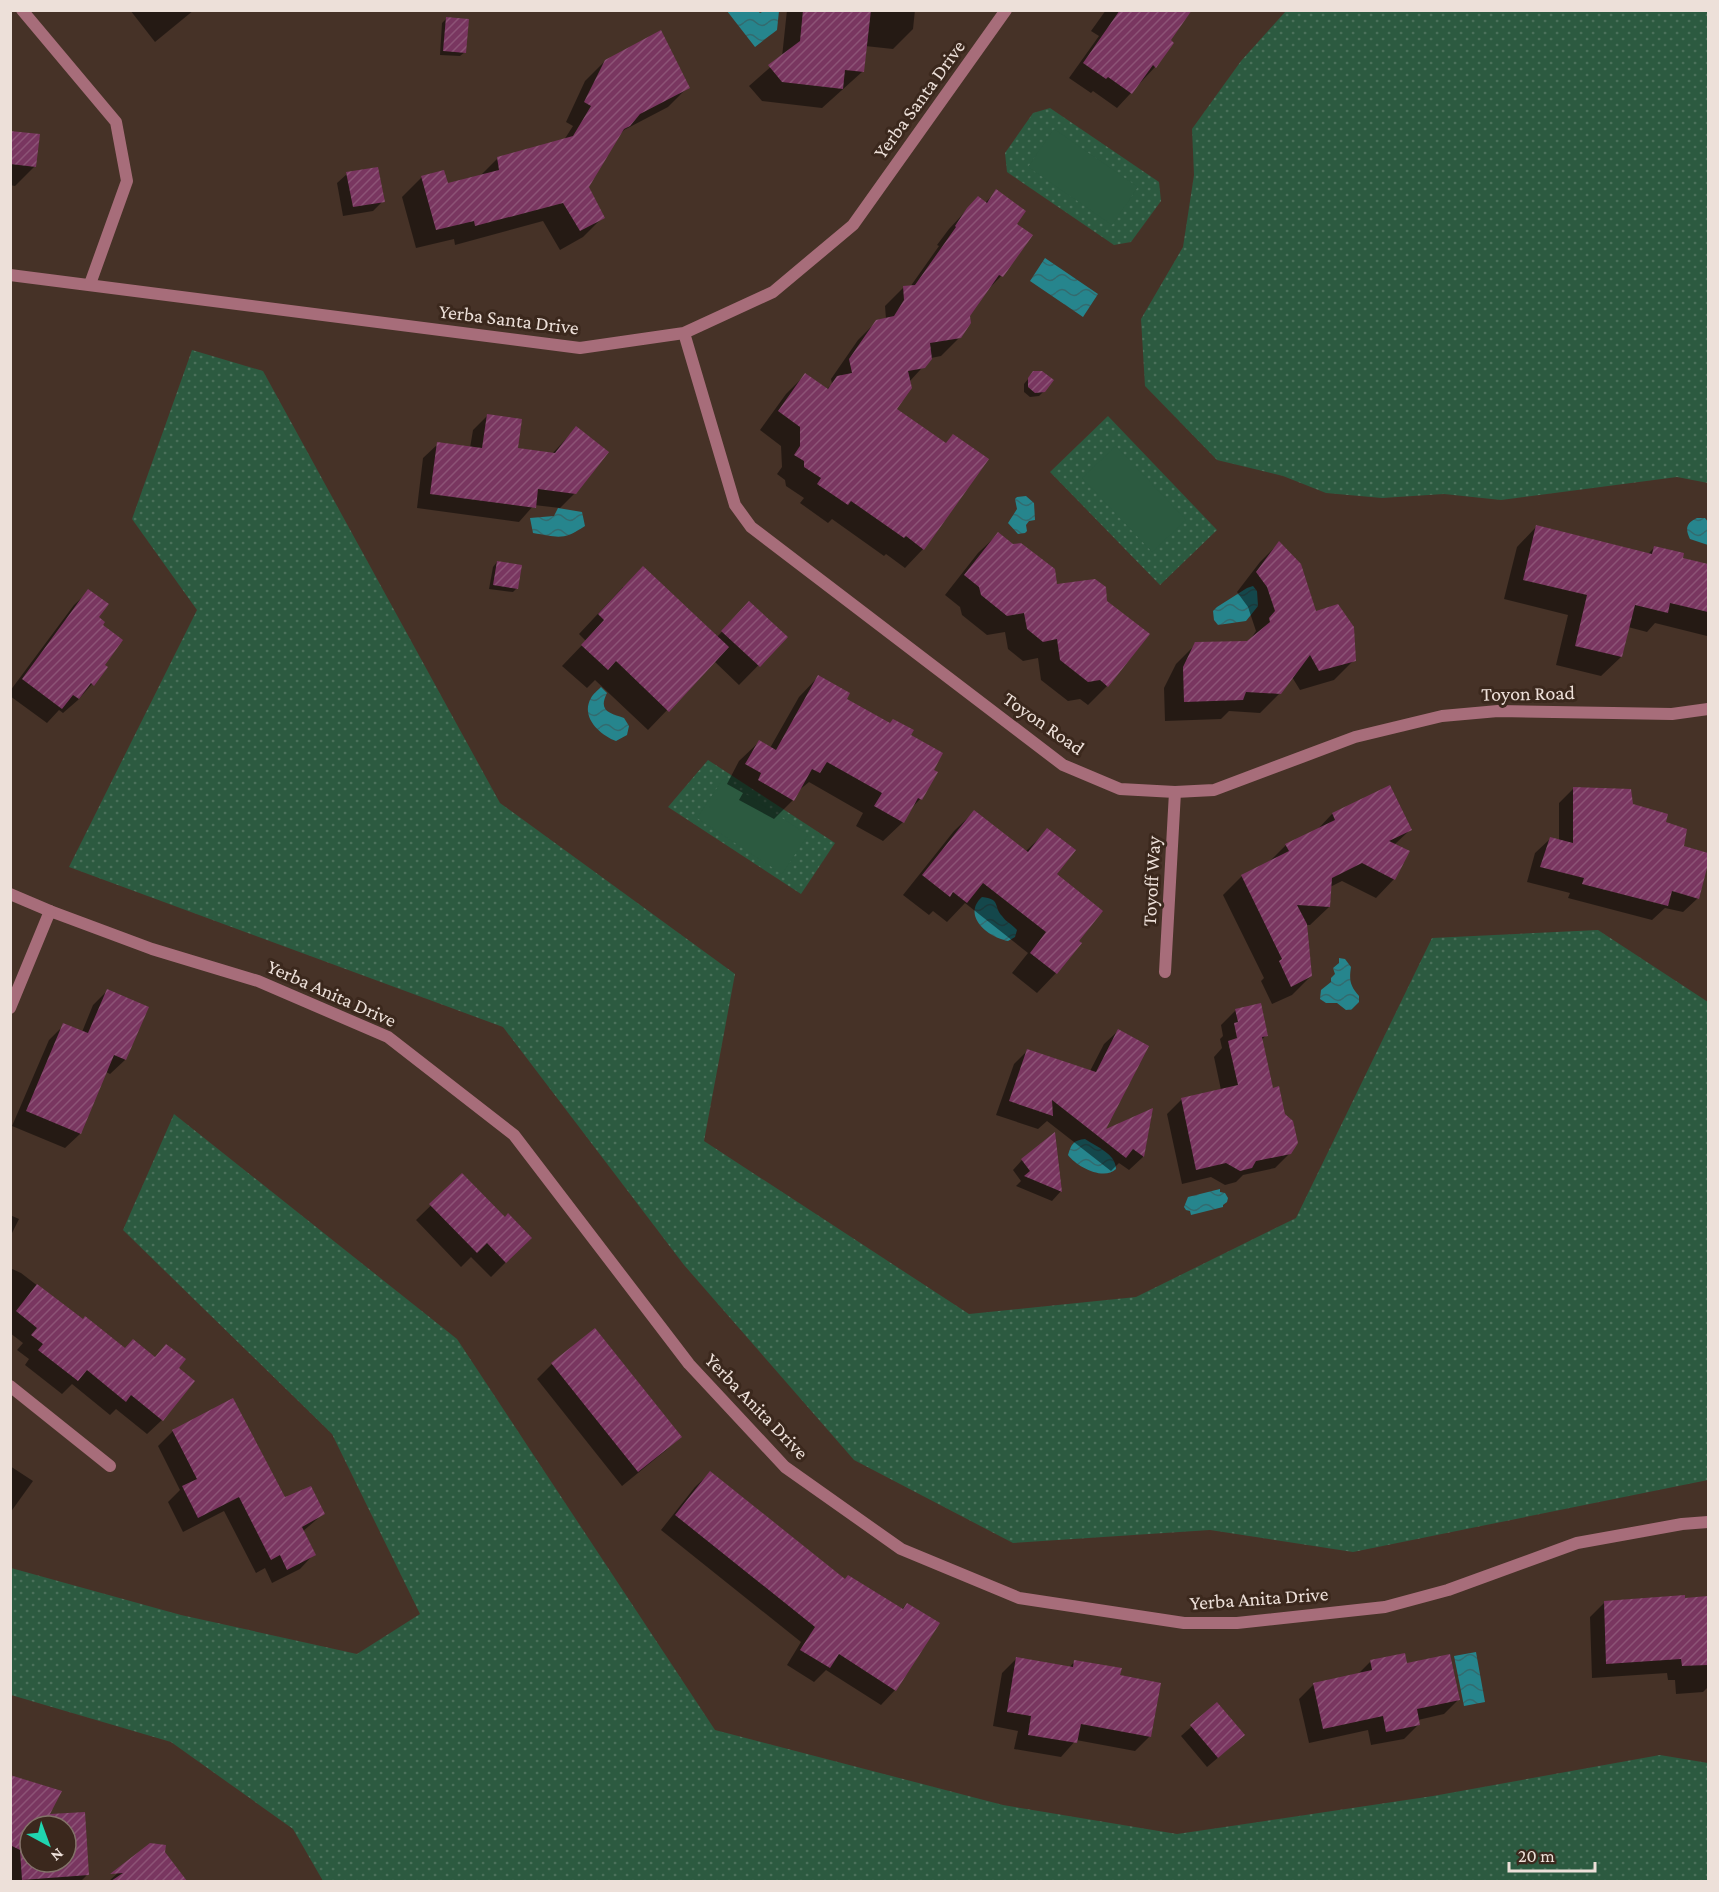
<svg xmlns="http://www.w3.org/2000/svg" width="1719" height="1892" viewBox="0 0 1719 1892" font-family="'Crimson Pro',serif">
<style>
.grass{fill:url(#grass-dots)}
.pitch{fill:#2c5a40}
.water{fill:url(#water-waves)}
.shadow{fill:#0007;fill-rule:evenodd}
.building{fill:url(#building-hatch);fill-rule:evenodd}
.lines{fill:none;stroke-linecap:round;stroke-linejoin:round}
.minor{stroke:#a76d7a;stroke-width:12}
.tertiary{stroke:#a76d7a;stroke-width:12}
.labels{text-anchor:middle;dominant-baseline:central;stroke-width:6;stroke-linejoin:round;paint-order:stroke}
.street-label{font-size:20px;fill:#ede0d9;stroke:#3b281d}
</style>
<defs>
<pattern id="grass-dots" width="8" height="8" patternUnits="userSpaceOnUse" patternTransform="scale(1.5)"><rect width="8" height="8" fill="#2c5a40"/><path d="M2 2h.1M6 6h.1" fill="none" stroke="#4b715b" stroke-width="1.8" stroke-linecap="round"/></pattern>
<pattern id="water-waves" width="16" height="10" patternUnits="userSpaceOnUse" patternTransform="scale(1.5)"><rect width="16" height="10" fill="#26858d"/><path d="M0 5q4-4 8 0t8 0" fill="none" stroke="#336b6f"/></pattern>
<pattern id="building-hatch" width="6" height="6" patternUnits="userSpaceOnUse" patternTransform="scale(1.5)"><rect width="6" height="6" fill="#793660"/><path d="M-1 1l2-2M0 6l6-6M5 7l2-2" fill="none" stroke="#8c5376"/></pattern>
</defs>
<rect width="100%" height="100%" fill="#463227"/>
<path class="grass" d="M1286,11h422v472l-31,-6 -176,23 -57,-6 -62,4 -56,-5 -43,-17 -66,-16 -72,-74 -4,-67 42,-72 11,-72 -2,-46 49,-68z
M1050,108l109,74 2,19 -30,41 -17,3 -107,-73 -2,-19 28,-40z
M192,350l71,21 237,432 235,171 -31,167 265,173 167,-17 160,-79 136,-280 166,-8 110,72v478l-355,72 -143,-22 -197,13 -159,-83 -170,-195 -181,-238 -434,-160 128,-257 -65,-91z
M1108,416l109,114 -57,55 -110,-113z
M708,760l127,83 -34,51 -133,-87z
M174,1114l283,225 258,391 288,75 174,29 256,-38 227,-41 48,8v118h-1385l-30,-52 -122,-87 -160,-47v-127l170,47 176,39 63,-40 -88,-180 -209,-204z"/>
<path class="pitch" d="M1054,129l84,58 -26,38 -84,-58z
M1116,446l70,74 -34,32 -70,-74z
M723,779l85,56 -26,39 -85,-56z"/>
<path class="water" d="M727,11h31l2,2 4,-2h15l-2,19 -22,17z
M1045,258l53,36 -15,23 -53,-36z
M1026,496l8,7 1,17 -6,1 -3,4 1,6 -2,2 -7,1 -10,-11 9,-14 -2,-10 2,-2z
M558,508l24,4 3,14c-22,15 -27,11 -52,7l-3,-15 24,-2z
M1697,518h8l3,4v23l-18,-6c-5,-10 -4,-16 7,-21z
M1253,586l4,5 1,15 -12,15 -28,4 -4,-5 -1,-9 4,-4 30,-19z
M601,687l6,6c-9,18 2,20 17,25l5,8 -2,9 -11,6c-16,-6 -36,-24 -25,-43 2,-4 7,-8 10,-11z
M982,897c19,2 11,9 20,19 4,6 10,8 15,14l-2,7 -7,4c-19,-3 -47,-25 -26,-44z
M1339,958l6,1 6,8c-2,13 -1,19 8,29v6l-8,8h-5l-9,-7h-11l-6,-4 1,-9 10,-8v-4l4,-4 -2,-6 6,-5z
M1085,1139c12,8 31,15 31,30 -12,12 -39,-2 -48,-14 3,-11 6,-15 17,-16z
M1220,1189v3l5,1 3,5 -1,4 -4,3v2l-32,8 -1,-4 -4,-1 -2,-3 4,-10z
M1476,1652l9,50 -21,4 -10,-50z"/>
<path class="shadow" d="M130,10h64l-39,32z
M787,10h128l-2,19 -20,20 -28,-3 -3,26 -40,36 -60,-7 -13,-15 33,-29z
M1106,10h84l-21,30 -14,27 -38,41 -24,-17 -2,2 -22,-15 30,-42 -8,-5z
M447,18l18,34 -5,4 -20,-1 2,-32z
M605,61l83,26 -20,20 -44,23 -7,8 -30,49 16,30 -20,20 -23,13 -17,-29 -88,24 -1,-6 -38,9 -14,-51 20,-20 25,8 32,-8 18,-18 67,-19 9,-14 -7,-4 19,-41z
M10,132l25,34 -20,20 -5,-1z
M347,174l36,27 -10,10 -30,5 -6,-33z
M997,191l18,33 16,12 -30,40 -17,18 -16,22 -8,21 -19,19 -10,2 -22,24 -14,27 28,140 -18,19 -19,-14 -2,2 -52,-37 -4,4 -28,-20 4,-5 -18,-12 -1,-6 -8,-6 5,-7 -1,-21 -21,-16 26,-36 19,-19 21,15 6,-6 -1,-5 27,-39 19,-19 9,-2 -1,-13 19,-19h6l29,-41 -2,-1 12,-16 29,-31 7,5z
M1029,378l15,13 -5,5 -9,1 -6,-5v-8z
M487,416l30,34 35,4 24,-26 -1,65 -15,15 -26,-3 -15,17 -102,-14 6,-50 15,-14 32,4 3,-18z
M1536,527l111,28 8,-8 26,12 27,6v69l-1,2 -52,-13 -8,9 -19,-5 -7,30 -20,19 -45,-11 12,-50 -64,-16 13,-52z
M998,534l57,52 52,100 -19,19 -8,-6 -12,2 -27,-21 -3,-22 -15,3 -15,-12 -3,-17 -18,3 -25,-20 -2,-8 -15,-12 33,-42z
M1279,543l36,69 39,48 -20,20 -34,10 -8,-13 -12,16 -20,20 -31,-2 -8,8 -56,2 -1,-33 12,-24 20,-20 52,-1 8,-12 -8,-24 -11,-15 23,-30z
M497,562l20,26 -4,4 -24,-3 4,-22z
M623,587l94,50 13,-14 56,14 -47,48 -25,-24 -66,69 -53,-50 -8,8 -25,-22 24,-25 -7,-7z
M89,591l12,34 2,40 3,3 -28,32 -15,13 -4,-3 -12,13 -37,-27v-5l64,-86z
M818,677l27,22 64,36 23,35 4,2 -16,27 -11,12 -6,11 -20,19 -27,-15 7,-13 -54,-31 -11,9 -5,9 -19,19 -35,-19 4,-7 -16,-9 12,-23 20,-19 11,6 29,-51z
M1390,787l21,42 -17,16v34l-18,19 -34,-17 -12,6 -1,20 -19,18h-4l5,51 -19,19 -20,9 -11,-23 3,-3 -41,-83 19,-19 26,-13 18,-18 31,-15 15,-16z
M1573,789l91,34 18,24 26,8 -10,43 -15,14 -18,-4 -13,12 -84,-22 2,-5 -43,-11 8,-29 15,-14 9,2v-38z
M974,812l51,40 23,-22 7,45 22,66 -21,32 -19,20 -25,-20 16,-20 -63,-50 -18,19 -14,-11 -4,4 -26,-20 51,-64z
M108,990l17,70 -15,14 -4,-2 -26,62 -15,14 -53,-22 37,-86 15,-15 18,7 11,-27z
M1236,1010l30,25 -5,6 10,48 19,64 -15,15 -32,7 -7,7 -11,3 -14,-8 -29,7 -15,-70 15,-15 39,-9 -7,-33 8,-9 -2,-9 3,-3 -2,-11z
M1118,1031l-16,101 49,-21 -8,46 -14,13 -10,-7 -8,8 -64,-50 -9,8 -42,-14 18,-51 14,-14 62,21 14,-27z
M1022,1160l39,31 -9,10 -36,-15 5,-5 -8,-11z
M462,1175l43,43 25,20 -39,39 -20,-20 -10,10 -45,-47z
M10,1215l9,4 -9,18z
M10,1268l11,5 61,47 43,29 29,9 23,10 -15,52 -15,14 -31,-25 -6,6 -38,-31 -10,10 -37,-29 4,-6 -12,-9 6,-7 -13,-10z
M595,1330l85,107 -15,14 -43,35 -85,-107 15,-15z
M173,1431l111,68 39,15 -21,18 12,22 -14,15 -28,14 -7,-15 -9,5 -32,-62 -41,21 -15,-30 12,-12 -22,-44z
M10,1466l23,15 -23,32z
M710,1473l135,108 56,29 6,-6 -12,86 -14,15 -55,-35 -12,12 -27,-17 14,-23 -140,-112 34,-43z
M1708,1598v89l-5,5 -27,2 -1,-14h-7l-1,-7 -75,5 -2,-61 15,-15z
M1017,1658l52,10 6,-7 44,16 31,59 -15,15 -59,-11 -15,17 -47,-8 4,-18 -25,-5 9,-53z
M1371,1661l35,4 53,34 -15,15 -26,6 1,4 -15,15 -33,6 -3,-15 -59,13 -10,-44 15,-15 43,-9z
M1217,1704l16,41 -26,22 -26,-31z
M10,1777l37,39 37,-3 3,62 -7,7h-70zM30,1826h36v36h-36z
M164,1853l21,29h-77l27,-25z"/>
<path class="building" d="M803,10h68l-7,62 -19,-2 -2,19 -61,-7 -14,-17 32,-24z
M1120,10h72l-21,30 3,3 -18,25 -3,-3 -21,29 -24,-17 -2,2 -23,-16z
M446,17l23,2 -3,34 -23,-2z
M661,30l29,58 -50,26 -10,12 -6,3 -35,58 16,31 -25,13 -17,-28 -88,23 -1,-5 -38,9 -15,-54 23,-6 4,13 51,-13 -2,-13 76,-21 18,-30 -7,-4 21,-42z
M10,131l30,3 -4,33 -26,-3z
M378,167l7,35 -32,5 -7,-35z
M996,189l30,22 -9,13 16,11 -30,42 -4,-2 -29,41 1,7 -10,15 -31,5 2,16 -7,9 -17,3 4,17 -15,21 49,34 7,-9 36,25 -65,91 -18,-14 -2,2 -53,-37 -3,4 -31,-21 4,-6 -17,-11v-6l-10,-6 6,-9v-19l-22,-16 27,-38 23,16 9,-13 15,-3 -3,-14 27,-39 18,-4 10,-16 -1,-14 12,-1 41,-58 -1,-1 12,-18 11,-12 9,7z
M1033,371h9l12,9 -9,12 -10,1 -7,-6v-9z
M487,414l35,5 -4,29 37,5 21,-27 33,26 -33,42 -38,-5 -2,19 -106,-14 7,-52 45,6z
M1536,525l116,29 2,-8 30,7 -1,5 25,6v48l-38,-9 -2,10 -33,-8 -13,52 -47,-11 12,-51 -64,-15z
M998,532l15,12 8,-1 34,26 2,15 38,-5 11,8 1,14 43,33 -42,53 -8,-7 -12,2 -28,-22 -3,-21 -14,3 -16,-13 -3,-16 -17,3 -26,-21 -2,-8 -15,-12z
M1279,541l22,23 15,47 22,-7 16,23 2,34 -37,10 -9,-16 -29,39 -35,-2 -3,8 -59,2 -1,-35 12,-25 52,-1 23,-19 -1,-4 6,-7 -8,-24 -11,-15z
M497,561l25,4 -4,24 -25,-4z
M643,566l86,81 -60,65 -53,-51 -8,9 -27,-25 23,-25 -6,-6z
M88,589l21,15 -10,13 6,5 -2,3 20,15 -18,25 3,2 -14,19 -3,-3 -12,16 -6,-4 -11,14 -40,-30z
M749,601l39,36 -28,30 -39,-36z
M818,675l32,18 -3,6 43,24 3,-4 21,11 -3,5 32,18 -9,17 4,2 -16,28 -4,-2 -14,25 -30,-17 8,-13 -55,-31 -7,11 -8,-4 -18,32 -36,-21 3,-7 -16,-9 14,-24 17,10z
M1390,785l22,45 -23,11 21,10 -15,29 -33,-17 -30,15 -2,29 -33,-2 10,19 5,52 -21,11 -12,-26 3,-2 -41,-84 48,-24 -4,-7 50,-24 -3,-7z
M1573,787l58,2 2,15 35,10 -2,8 21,7 -3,17 24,7v11l-9,35 -27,-8 -4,15 -86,-22 2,-6 -44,-11 10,-30 23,6z
M974,810l54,42 19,-24 29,22 -19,24 46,37 -24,30 3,2 -25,31 -27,-21 16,-21 -63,-49 -16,20 -14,-11 -3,5 -28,-22z
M107,989l42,18 -23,53 -12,-5 -33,79 -55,-23 37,-88 25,10z
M1261,1003l7,33 -6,1 11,51 6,-2 6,28 8,7 5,22 -7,11 -35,7 -4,7 -12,3 -14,-8 -30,7 -15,-72 57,-13 -10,-44 9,-3 -3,-15 4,-1 -3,-13z
M1118,1029l31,17 -43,83 47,-21 -9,49 -11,-8 -7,9 -74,-58 1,16 -44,-15 18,-52 69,23z
M1055,1132l7,60 -38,-16 6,-5 -9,-12z
M462,1173l43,44 3,-4 24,25 -26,25 -19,-20 -10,10 -48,-49z
M37,1284l46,35 2,-3 40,32 8,-9 22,18 11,-13 20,15 -7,9 16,13 -32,40 -32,-26 -5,7 -39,-32 -9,11 -40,-31 5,-6 -12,-9 6,-7 -21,-17z
M595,1328l87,109 -44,35 -87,-109z
M233,1398l52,99 26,-11 14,28 -23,13 14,28 -29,15 -7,-15 -9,5 -32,-63 -41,21 -16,-32 15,-7 -25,-49z
M710,1471l135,108 3,-4 55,34 4,-6 33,20 -44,68 -57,-37 -9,14 -30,-18 15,-23 -140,-112z
M1685,1595v3l23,-2v69l-26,1 -1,-7 -75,5 -2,-63z
M1405,1653l2,10 43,-9 10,46 -43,9 3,16 -34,7 -3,-16 -60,13 -10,-46 59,-13 -2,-10z
M1016,1657l57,10 1,-7 48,8 -2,7 41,8 -10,54 -70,-13 -4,19 -49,-8 3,-19 -24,-4z
M1217,1702l28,33 -27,23 -28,-33z
M10,1775l52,16 -12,23 35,-2 4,63 -67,5 -2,-30 -10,-5zM30,1826h36v36h-36z
M150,1843l16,2 -1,7 22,29h-76l12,-8 -13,1z"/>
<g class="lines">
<path class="minor" d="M22,10l94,112 11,59 -37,103
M10,275l570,73 104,-15 89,-41 80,-67 153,-215
M684,333l51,172 16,22 312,238 57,24 55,3 39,-2 141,-53 87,-21 56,-5 174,3 36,-5
M1165,972l10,-180
M10,1008l40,-97 102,38 106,32 130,56 126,98 175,229 96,103 116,82 118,49 165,25h53l148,-16 63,-17 129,-47 105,-19 26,-2
M10,1386l100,80"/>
<path class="tertiary" d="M10,894l40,17"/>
</g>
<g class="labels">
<g class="street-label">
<text transform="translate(919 99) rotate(-54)">Yerba Santa Drive</text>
<text transform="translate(509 319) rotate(7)">Yerba Santa Drive</text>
<text transform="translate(1528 693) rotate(-1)">Toyon Road</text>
<text transform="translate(1044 723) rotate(35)">Toyon Road</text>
<text transform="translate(1151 881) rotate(-87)">Toyoff Way</text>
<text transform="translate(332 993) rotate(24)">Yerba Anita Drive</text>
<text transform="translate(757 1406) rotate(46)">Yerba Anita Drive</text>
<text transform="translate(1259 1598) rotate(-4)">Yerba Anita Drive</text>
</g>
</g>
<rect width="1719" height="1892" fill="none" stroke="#ede0d9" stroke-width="24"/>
<g transform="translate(48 1844) rotate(139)"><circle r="28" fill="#3b281d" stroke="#827268" stroke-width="1.5"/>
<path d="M0-4.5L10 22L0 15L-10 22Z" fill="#20d5b0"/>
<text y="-9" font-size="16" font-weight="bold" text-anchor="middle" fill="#ede0d9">N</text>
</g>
<path d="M1509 1862v9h86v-9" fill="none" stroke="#ede0d9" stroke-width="3"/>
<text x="1518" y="1862" font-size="18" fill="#ede0d9" stroke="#3b281d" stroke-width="4.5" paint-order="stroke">20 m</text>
</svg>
